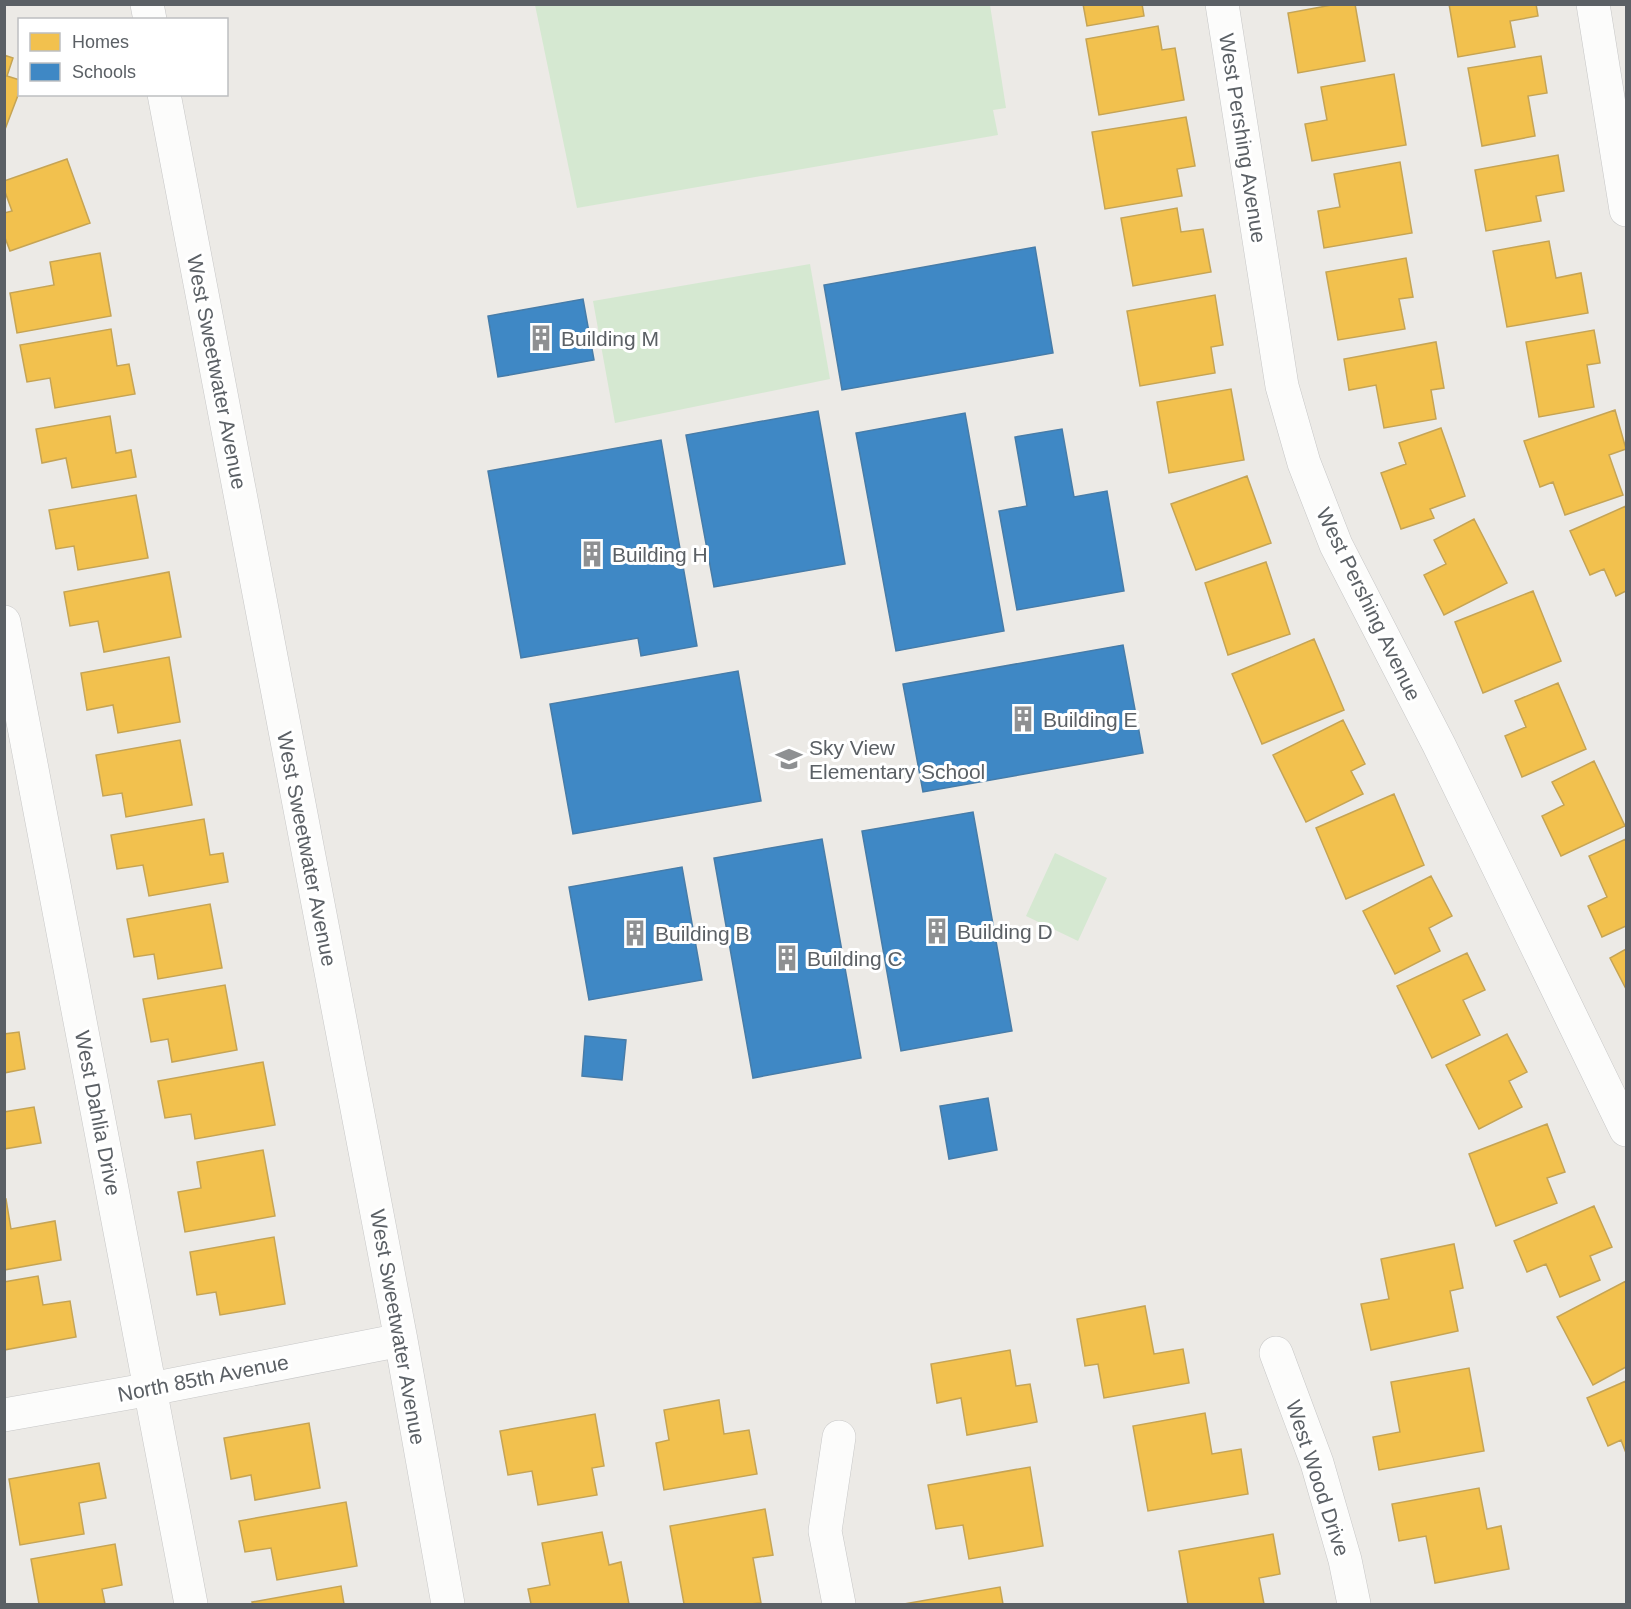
<svg xmlns="http://www.w3.org/2000/svg" width="1631" height="1609" viewBox="0 0 1631 1609" font-family="Arial,sans-serif">
<style>
.green{fill:#d5e8d1}
.homes{fill:#f2c14e;stroke:#c5a455;stroke-width:1.5}
.schools{fill:#3f88c5;stroke:#477ca8;stroke-width:1.5}
.lines{fill:none;stroke-linecap:round;stroke-linejoin:round}
.minor-casing{stroke:#c7c7c7;stroke-width:34}
.minor{stroke:#fcfcfb;stroke-width:33}
.labels{text-anchor:middle;dominant-baseline:central;stroke-width:6;stroke-linejoin:round;paint-order:stroke}
.street-label{font-size:21px;fill:#5b6065;stroke:#fff}
.poi-label{font-size:21px;fill:#5b6065;stroke:#fff;text-anchor:start}
</style>
<rect width="100%" height="100%" fill="#eceae6"/>
<path class="green" d="M535,5h455l16,103 -13,2 5,25 -421,73z
M810,264l20,115 -215,44 -22,-122z
M1055,853l52,25 -29,63 -52,-25z"/>
<path class="homes" d="M1083,4h59l2,12 -57,10z
M1337,4h18l10,57 -67,12 -10,-60z
M1449,4h87l2,12 -28,5 5,26 -57,10z
M1158,26l4,24 13,-2 9,52 -85,15 -13,-76z
M4,55l9,3 -6,18 13,4v10l-16,42z
M1541,56l6,37 -19,3 7,40 -53,10 -14,-78z
M1394,74l12,71 -94,16 -7,-37 22,-4 -6,-33z
M1186,117l9,49 -18,3 5,27 -77,13 -13,-77z
M1558,155l6,36 -28,5 5,25 -55,10 -11,-61z
M67,159l23,64 -80,28 -6,-16v-22l8,-2 -8,-22v-8z
M1400,162l12,71 -88,15 -6,-37 22,-4 -6,-33z
M1177,208l4,24 22,-3 8,43 -78,14 -12,-68z
M1549,241l7,37 25,-5 7,40 -81,14 -14,-76z
M100,253l11,63 -94,17 -7,-40 44,-8 -4,-23z
M1406,258l7,39 -14,2 6,30 -67,11 -12,-68z
M1215,295l8,50 -12,2 4,26 -75,13 -13,-75z
M111,329l6,37 12,-2 6,30 -80,14 -5,-30 -23,4 -7,-37z
M1594,330l6,33 -13,2 7,42 -55,10 -13,-75z
M1436,342l8,46 -13,2 5,29 -52,9 -8,-43 -27,5 -5,-31z
M1231,389l13,71 -75,13 -12,-71z
M1615,410l11,39 -17,6 14,40 -58,20 -12,-33 -13,5 -16,-46z
M110,416l6,37 15,-3 5,27 -64,11 -6,-30 -24,5 -6,-34z
M1441,428l24,68 -35,13 4,9 -33,11 -20,-56 25,-9 -7,-21z
M1247,476l24,67 -75,27 -25,-66z
M136,495l12,63 -70,12 -4,-24 -18,3 -7,-39z
M1626,506v85l-10,5 -12,-27 -14,6 -20,-44z
M1474,519l33,64 -63,32 -20,-40 22,-11 -12,-24z
M1266,562l24,72 -62,21 -23,-72z
M169,572l12,65 -77,15 -6,-31 -28,5 -6,-34z
M1533,591l28,70 -78,32 -28,-71z
M1314,639l30,71 -82,34 -30,-70z
M169,657l11,65 -62,11 -5,-28 -26,5 -6,-37z
M1558,683l28,66 -64,28 -17,-41 21,-9 -11,-26z
M1343,720l22,44 -14,7 12,23 -57,28 -33,-67z
M180,740l12,65 -66,12 -4,-24 -19,3 -7,-41z
M1594,761l31,65 -64,30 -19,-40 22,-11 -12,-23z
M1394,794l30,71 -78,34 -30,-71z
M204,819l6,36 13,-2 5,29 -79,14 -6,-31 -26,4 -6,-34z
M1626,839v87l-24,11 -14,-31 19,-9 -18,-41z
M1431,876l21,40 -23,12 11,23 -45,23 -32,-63z
M210,904l12,64 -64,11 -4,-25 -20,3 -7,-38z
M1626,949v40l-16,-31z
M1467,953l18,37 -22,10 17,35 -48,23 -35,-72z
M225,985l12,65 -65,12 -4,-23 -17,3 -8,-43z
M19,1032l6,37 -21,4v-39z
M1507,1034l20,38 -18,9 13,26 -43,22 -33,-64z
M263,1062l12,63 -80,14 -4,-25 -26,4 -7,-37z
M34,1107l7,36 -37,6v-37z
M1547,1124l18,48 -18,6 10,25 -61,23 -27,-72z
M263,1150l12,66 -90,16 -7,-40 23,-4 -4,-26z
M6,1199l5,30 44,-8 6,39 -57,10v-70z
M1594,1206l18,41 -22,9 10,24 -40,17 -14,-33 -19,8 -13,-31z
M274,1237l11,67 -65,11 -4,-23 -19,3 -7,-43z
M1454,1244l9,44 -13,3 8,40 -87,19 -10,-46 28,-5 -8,-40z
M38,1276l5,29 27,-4 6,36 -72,13v-68z
M1626,1281v86l-33,18 -36,-68z
M1145,1306l9,48 29,-5 6,34 -85,15 -6,-34 -13,2 -8,-47z
M1010,1350l6,36 14,-2 7,38 -70,13 -6,-37 -24,5 -6,-39z
M1469,1368l15,83 -105,19 -6,-33 27,-5 -9,-50z
M1626,1381v72l-5,-13 -13,6 -21,-48z
M719,1400l5,34 25,-4 8,44 -93,16 -8,-47 13,-3 -5,-30z
M1205,1413l7,41 29,-5 7,45 -100,17 -15,-85z
M595,1414l9,52 -12,2 5,27 -59,10 -6,-34 -24,4 -8,-44z
M309,1423l11,65 -65,12 -4,-25 -20,4 -7,-41z
M99,1463l7,35 -27,5 5,31 -64,11 -11,-66z
M1030,1467l13,79 -74,13 -6,-34 -27,4 -8,-44z
M1479,1488l8,41 14,-3 8,43 -74,14 -9,-47 -27,5 -7,-37z
M346,1502l11,64 -80,14 -6,-32 -26,4 -6,-31z
M765,1509l8,46 -20,3 8,45 -11,1h-66l-14,-78z
M602,1532l7,33 12,-3 8,42h-98l-3,-15 22,-4 -8,-42z
M1273,1534l7,40 -21,4 5,26h-76l-9,-53z
M115,1544l7,41 -20,4 3,15h-66l-8,-45z
M341,1586l3,18h-91l-1,-2z
M1000,1587l3,17h-99z"/>
<path class="schools" d="M1035,247l18,106 -211,37 -18,-105z
M583,299l11,61 -96,17 -10,-61z
M818,411l27,153 -131,23 -28,-152z
M965,413l39,218 -108,20 -40,-218z
M1062,429l12,68 33,-6 17,100 -107,19 -18,-99 28,-5 -12,-69z
M661,440l36,206 -56,10 -3,-18 -117,20 -33,-187z
M1123,645l20,108 -220,39 -20,-108z
M738,671l23,130 -188,33 -23,-130z
M973,812l39,219 -111,20 -39,-220z
M822,839l39,219 -108,20 -39,-220z
M682,867l20,113 -113,20 -20,-113z
M585,1036l41,4 -4,40 -40,-4z
M988,1098l9,52 -48,9 -9,-53z"/>
<g class="lines">
<g class="minor-casing">
<path id="minor" d="M147,4l3,16
M1222,4l60,382 22,77 32,82 103,200 187,385
M1593,4l33,206
M164,94l237,1246 47,264
M4,622l187,982
M1276,1353l41,110 28,97 9,44
M4,1415l147,-26 250,-49
M839,1604l-14,-73 14,-94"/>
</g>
<use href="#minor" class="minor"/>
</g>
<defs>
<g id="building-bare" transform="scale(2.07)"><path d="M-4-6H4V6H1V3H-1V6H-4ZM-2.5-4.3h1.7v1.8h-1.7ZM.8-4.3h1.7v1.8H.8ZM-2.5-1h1.7V.8h-1.7ZM.8-1h1.7V.8H.8Z" fill="#8e9092" stroke="#fff" stroke-width="2.5" paint-order="stroke"/></g>
<g id="school-bare" transform="scale(2.07)"><path d="M0-5L7-2L0 1L-7-2ZM-4 1L0 2.5L4 1V4Q0 6-4 4Z" fill="#8e9092" stroke="#fff" stroke-width="2.5" paint-order="stroke"/></g>
</defs>
<g fill-rule="evenodd">
<use href="#building-bare" x="541" y="338"/>
<use href="#building-bare" x="592" y="554"/>
<use href="#building-bare" x="1023" y="719"/>
<use href="#school-bare" x="789" y="759"/>
<use href="#building-bare" x="937" y="931"/>
<use href="#building-bare" x="635" y="933"/>
<use href="#building-bare" x="787" y="958"/>
</g>
<g class="labels">
<g class="street-label">
<text transform="translate(1243 138) rotate(81)">West Pershing Avenue</text>
<text transform="translate(217 372) rotate(79)">West Sweetwater Avenue</text>
<text transform="translate(1369 604) rotate(64)">West Pershing Avenue</text>
<text transform="translate(307 849) rotate(79)">West Sweetwater Avenue</text>
<text transform="translate(98 1113) rotate(79)">West Dahlia Drive</text>
<text transform="translate(398 1327) rotate(80)">West Sweetwater Avenue</text>
<text transform="translate(203 1378) rotate(-11)">North 85th Avenue</text>
<text transform="translate(1318 1478) rotate(72)">West Wood Drive</text>
</g>
<g class="poi-label">
<text x="561" y="338">Building M</text>
<text x="612" y="554">Building H</text>
<text x="1043" y="719">Building E</text>
<text x="809" y="747">Sky View<tspan x="809" dy="24">Elementary School</tspan></text>
<text x="957" y="931">Building D</text>
<text x="655" y="933">Building B</text>
<text x="807" y="958">Building C</text>
</g>
</g>
<rect width="1631" height="1609" fill="none" stroke="#5b6065" stroke-width="12"/>
<rect x="18" y="18" width="210" height="78" fill="#ffffff" stroke="#bdbfc1" stroke-width="1.5"/>
<rect x="30" y="33" width="30" height="18" fill="#f2c14e" stroke="#bdbfc1" stroke-width="1.5"/>
<text x="72" y="48" font-size="18" fill="#5b6065">Homes</text>
<rect x="30" y="63" width="30" height="18" fill="#3f88c5" stroke="#bdbfc1" stroke-width="1.5"/>
<text x="72" y="78" font-size="18" fill="#5b6065">Schools</text>
</svg>
